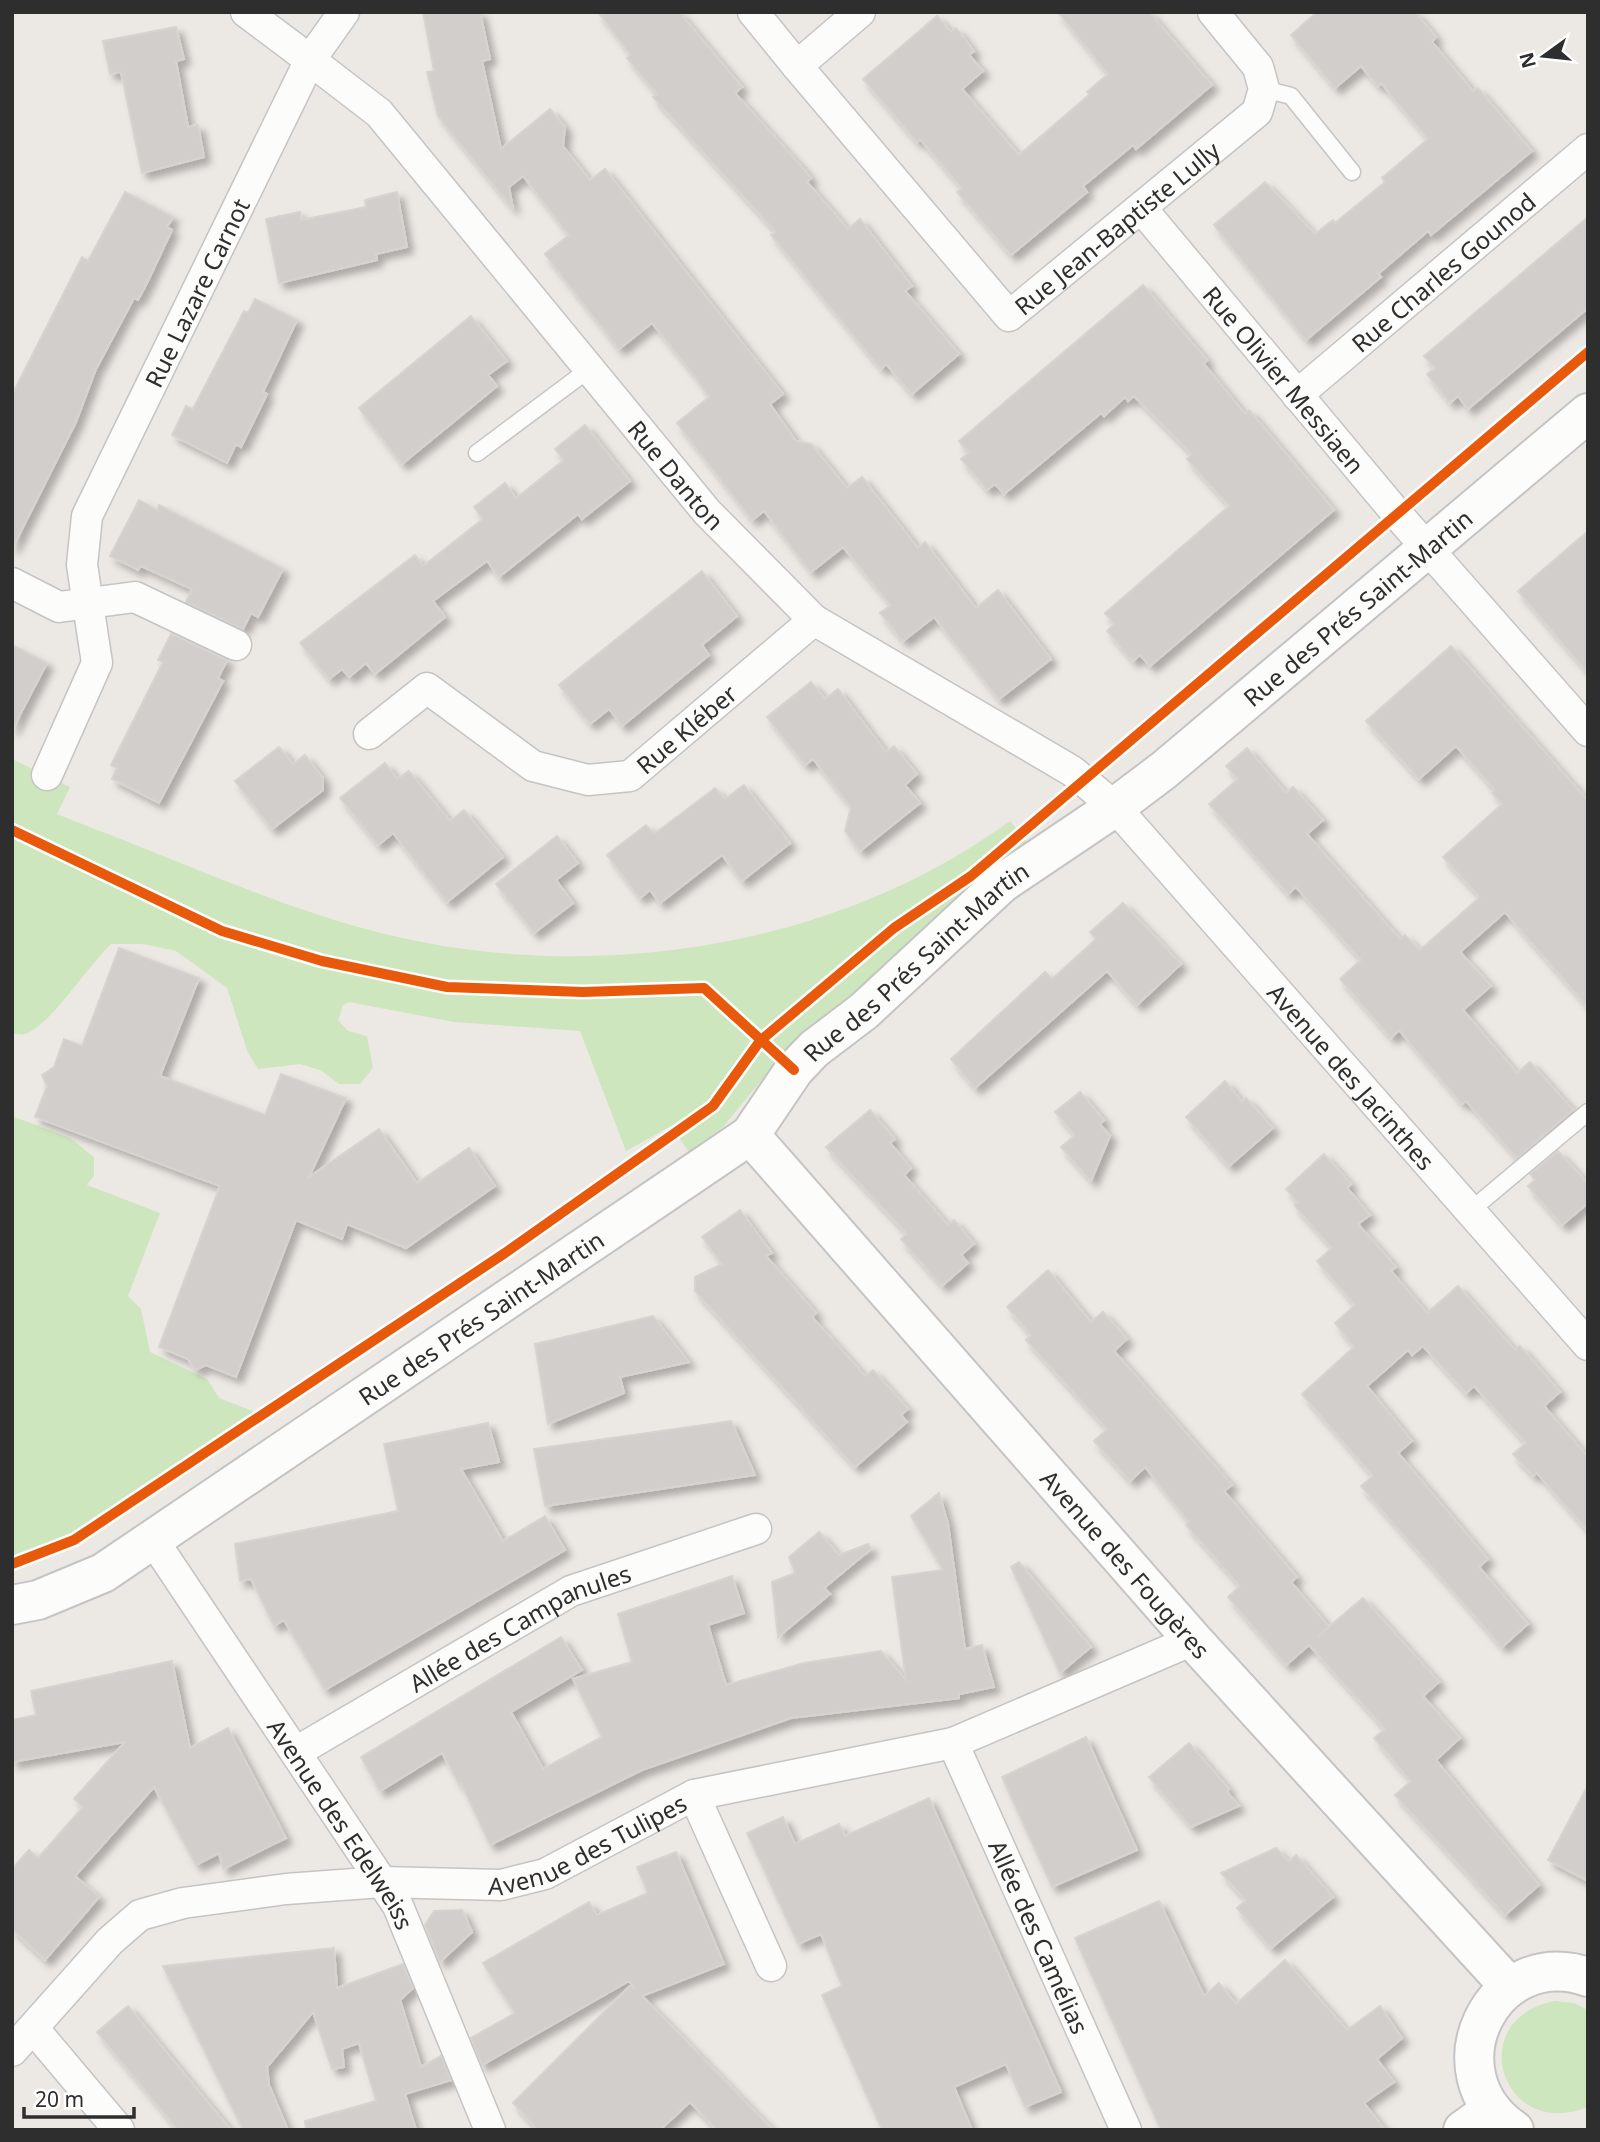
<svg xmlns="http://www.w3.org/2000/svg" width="1600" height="2142" viewBox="0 0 1600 2142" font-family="'Noto Sans',sans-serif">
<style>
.green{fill:#cee6be}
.building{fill:#d1cecb;stroke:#d7d4d0;stroke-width:2;filter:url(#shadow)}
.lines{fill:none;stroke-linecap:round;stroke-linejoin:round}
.lane-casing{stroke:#c5c4c5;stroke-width:19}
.street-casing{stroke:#c5c4c5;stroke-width:33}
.secondary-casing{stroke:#c5c4c5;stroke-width:42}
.lane{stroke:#fcfcfb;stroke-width:16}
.street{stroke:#fcfcfb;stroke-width:30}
.secondary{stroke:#fcfcfb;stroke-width:38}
.cycleway-casing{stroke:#fff;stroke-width:15}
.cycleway{stroke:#e8590c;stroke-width:10}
.labels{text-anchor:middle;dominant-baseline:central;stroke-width:7;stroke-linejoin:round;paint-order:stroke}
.street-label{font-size:24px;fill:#2e2e2e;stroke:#fff}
</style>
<defs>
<filter id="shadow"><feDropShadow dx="6" dy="6" stdDeviation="3.5" flood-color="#0004"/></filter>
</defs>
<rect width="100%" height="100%" fill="#ece8e4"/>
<path class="green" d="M12,759l58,28 -13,27 30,12c98,37 196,83 298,108 208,51 450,15 625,-113l18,22 -36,27 -212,188 -57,69 -34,25 -18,-26 -45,25 -46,-120 -126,-9 -105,-20 -6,3 -5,15 10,11 19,5 6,32 -13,16h-21l-19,-14 -20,-6 -42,5 -10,-16 -21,-65 -51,-37 -33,-7h-32c-24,23 -57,76 -83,89 -5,2 -10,1 -16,0z
M12,1116l58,22 24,19v19l-7,9 73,28 -32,83 13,13 9,43 57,27 12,19 36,14 -29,20 1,6 -146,91 -26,14 -43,14z
M1555,2001l19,2 14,7v97c-86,35 -126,-88 -33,-106z"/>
<path class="building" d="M423,12h57l10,47 -8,2 19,88 49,-40 15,18 -2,19 27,34 15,-11 178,225 -13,10 26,37 15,3 36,44 15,-11 56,71 7,-6 51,66 22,-18 53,69 -52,40 -65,-82 -31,24 -23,-28 11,-8 -48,-58 -32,25 -47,-61 -12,9 -75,-97 32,-26 -17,-25 -40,-49 -33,26 -74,-95 24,-19 -46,-59 -14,11 4,22 -75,-93 -11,-44 7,-1z
M598,12h81l63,75 -7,6 65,72 11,13 -4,4 41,47 12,-10 52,67 -7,5 54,63 -47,40 -26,-30 -5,5 -110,-134 5,-3 -123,-135 4,-3 -30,-36 4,-3z
M1058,12h91l63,73 -76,64 -3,-4 -50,41 4,6 -76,63 -54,-63 5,-4 -42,-49 -3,3 -54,-63 74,-63 14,16 5,-4 18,23 -5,4 14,16 -21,18 57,66 71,-61 -3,-2 21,-18z
M1317,12h98l21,25 -4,5 41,49 5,-3 54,63 -101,84 -3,-4 -50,43 3,3 -75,63 -92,-115 51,-43 50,52 18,-14 2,3 50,-41 -3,-4 46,-39 -47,-56 -3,3 -17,-20 -26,22 -44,-53z
M176,27l8,32 -8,2 12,66 10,-2 6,32 -62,16 -21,-101 -11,2 -7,-33z
M125,192l48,25 -6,10 5,3 -26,55 -8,15 -4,-2 -38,71 -20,53 -64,127v-154l70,-138 6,4z
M397,192l10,55 -31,7 1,6 -98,23 -13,-64 34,-7 1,8 65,-13 -1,-7z
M1588,217v91l-120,101 -10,-13 -8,7 -23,-29 8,-6 -11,-12z
M1143,285l64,75 -3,4 41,50 4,-4 85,100 -184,156 -10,-11 -7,6 -26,-30 7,-7 -9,-11 124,-107 -42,-47 5,-5 -58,-58 -6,5 -3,-4 -21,19 -3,-3 -97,81 -9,-10 -8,6 -26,-31 8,-6 -10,-12z
M255,299l42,21 -34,72 4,2 -26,53 -5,-3 -9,19 -55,-28 14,-29 7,3 51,-98 4,2z
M471,316l36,45 -19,14 9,11 -95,78 -43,-56z
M585,425l45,56 -48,38 -4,-5 -79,63 -12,-16 -54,40 12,16 -70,57 -9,-11 -17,14 -7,-8 -13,10 -29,-36 115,-88 8,11 60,-47 -9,-12 31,-24 11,15 48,-38 -9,-11z
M139,500l18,10 2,-5 124,64 -25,48 -7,-4 -8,16 -57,-27 6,-13 -51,-23 -3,4 -28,-14z
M1588,531v142l-70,-82z
M702,571l35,45 -35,29 7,10 -87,71 -13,-17 -19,15 -31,-39z
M171,634l56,26 -9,18 5,3 -64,122 -47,-24 5,-11 -6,-3 52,-103 -5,-2z
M12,645l35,18 -35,67z
M1451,646l137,155v206l-83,-95 -45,40 31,34 -28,24 54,63 13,-11 43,48 -56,48 -51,-57 -4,3 -63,-74 -8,8 -51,-59 21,-19 -65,-73 -8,7 -79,-90 29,-25 -12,-13 21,-18 39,45 7,-6 30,33 -16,14 93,105 5,-4 15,15 60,-53 -37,-40 59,-53 -10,-11 3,-3 -39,-44 -37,33 -53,-58z
M811,682l14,17 13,-10 48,63 8,-6 23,28 -12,11 15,18 -60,48 -15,-20 6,-24 -38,-48 -8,6 -38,-48z
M279,747l14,17 12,-9 18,23v12l-51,39 -37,-48z
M385,763l12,16 12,-8 41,50 14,-11 39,47 -56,45 -54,-69 -15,12 -38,-47z
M744,785l46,58 -48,38 -20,-26 -62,48 -10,-13 -10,8 -33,-43 39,-30 8,9 61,-46 10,11z
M557,836l21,27 -22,17 17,23 -39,30 -38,-49z
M1123,903l58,61 -44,41 -30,-34 -132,117 -24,-29 94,-87 7,7 44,-40 -6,-7z
M119,948l80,30 -39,98 105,39 16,-41 65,24 -37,79 70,-48 38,54 52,-35 26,38 -89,62 -59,-24 -5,15 -46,-19 -60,157 -30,-12 -11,5 -7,-11 -29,-12 61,-161 -185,-69 12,-31 -5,-11 12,-8 10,-28 18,7z
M1225,1081l17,21 4,-4 27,30 -44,38 -43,-49z
M1080,1092l24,28 -4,4 10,12 -19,45 -30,-34 14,-12 -20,-23z
M870,1110l25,29 -5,4 21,25 -7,7 44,50 6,-5 20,24 -13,11 7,8 -26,23 -41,-47 6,-5 -81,-87z
M1558,1151l30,33v19l-26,22 -34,-39 7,-6 -5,-6z
M1324,1154l27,30 -4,4 23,27 -12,9 38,43 -5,4 36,42 31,-27 57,64 5,-4 40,46 -16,14 44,51v74l-51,-58 -4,3 -20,-22 13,-11 -52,-57 -8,7 -43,-47 -11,9 -4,-5 -41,36 45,55 -14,12 90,106 -9,8 49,57 -26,23 -141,-161 12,-10 -71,-82 52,-47 -19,-24 20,-18 -38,-44 15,-13 -38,-43 4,-3 -12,-13z
M740,1210l32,43 -6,3 50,57 -4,4 53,59 8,-6 35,39 -7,6 6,7 -52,45 -160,-176v-14l27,-13 -20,-27z
M1048,1270l43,52 12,-10 24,27 -13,12 118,134 -8,6 73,86 -6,5 38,45 -12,10 46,-39 76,84 -16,14 37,42 -24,22 103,125 -34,30 -110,-120 16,-14 -37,-43 11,-9 -76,-84 -23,20 -58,-68 12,-11 -54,-61 3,-3 -44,-55 -15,14 -36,-40 13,-12 -81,-89 5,-5 -24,-28z
M653,1316l36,46 -69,15 4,16 -76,31 -13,-80z
M731,1421l24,54 -210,31 -11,-57z
M488,1423l11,39 -38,7 42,72 42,-25 20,34 -240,140 -41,-70 -10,6 -23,-47 -11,2 -5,-37 163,-33 -14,-67z
M939,1493l9,31 17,125 17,-4 12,42 -35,7v4l-168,20 -149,52 -152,75 -29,-62 -2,1 -17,-31 -62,38 -19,-34 200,-120 21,33 -71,42 32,57 59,-32 -29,-58 59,-17 -14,-48 114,-38 12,37 -36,12 18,60 78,-22 77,-12 25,29 -14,-103 51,-7 -32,-54z
M819,1532l20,23 29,-11 3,5 -47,39 6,6 -52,43 -6,-55 23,-9 -6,-16z
M1019,1562l72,85 -31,26 -49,-106z
M172,1661l18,87 38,-20 58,110 -63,31 -4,-16 -23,12 -42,-78 -79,89 24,21 -54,63 -33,-31v-60l17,-19 9,8 45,-51 -9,-8 51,-57 -113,20v-42l24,-5 -5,-24z
M1086,1737l51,113 -85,37 -50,-110z
M1189,1743l40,46 -2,3 12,14 -48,21 -42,-50z
M1588,1785v96l-40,-21z
M929,1798l132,294 -36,15 -19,-43 -52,23 18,43h-90l-60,-135 20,-9 -21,-52 -23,10 -51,-111 36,-16 12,27 44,-20 6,12z
M1276,1848l13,14 7,-7 37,42 -62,51 -34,-40 9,-8 -25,-27z
M676,1852l48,112 -82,32 131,134h-56l-27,-28 -30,28h-122l-25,-27 118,-118 4,4 -6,-8 -147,84 -11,-27 44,-25 -32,-50 106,-61 8,13 51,-22 -11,-26z
M1159,1901l45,95 15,-13 17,21 49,-44 62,70 33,-24 22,32 -25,21 17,23 -30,21 21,27h-224l-86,-192z
M462,1910l10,22 -32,30 -15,-37 9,-14z
M334,1948l3,40 66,-24 10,24 -13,12 21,67 20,-11 10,24 -46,14 11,36h-110l-1,-9 71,-20 -17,-58 -17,6 2,18 -12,2 -19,-57 -46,55 2,18 19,45h-45l-80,-164z
M128,2006l103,124h-53l-81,-98z"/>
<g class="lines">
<g class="lane-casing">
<path id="lane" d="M1264,89l27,7 61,76
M477,453l111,-83
M1470,1211l118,-99"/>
</g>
<g class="street-casing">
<g id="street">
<path id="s1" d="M344,12l-34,48 69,53 328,399 107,108 258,151 43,36 473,538"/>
<path d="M753,12l44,54"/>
<path id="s2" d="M860,12l-63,54 212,250 248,-204 7,-23 -6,-22 -45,-55"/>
<path id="s3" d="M1142,209l256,306 190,216"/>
<path id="s4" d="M1297,395l291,-246"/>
<path d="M12,583l47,24 76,-10 101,48"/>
<path id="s5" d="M369,734l58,-46 106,78 55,14 42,-4 184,-156"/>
<path id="s6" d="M47,775l50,-112 -15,-98 5,-49 223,-456 -64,-48"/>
<path id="s7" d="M153,1540l245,366 92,224"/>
<path id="s8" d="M953,1743l173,387"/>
<path id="s9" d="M296,1752l275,-161 185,-62"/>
<path d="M694,1795l77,171"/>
<path d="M33,2028l86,102"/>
<path id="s10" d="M12,2051l98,-110 30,-26 43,-12 103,-14 96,-7 119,3 44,-11 149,-79 259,-52 240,-103"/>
</g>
</g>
<g class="secondary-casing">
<g id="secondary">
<path id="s11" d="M750,1135l443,505 316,346"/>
<path id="s12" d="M12,1605l26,-5 65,-27 647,-438 44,-65 20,-21 50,-38 138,-128 113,-76 49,-37 424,-357"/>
<path d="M1463,2130l28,-20"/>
<path d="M1514,2130c-84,-57 -23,-186 74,-153"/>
</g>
</g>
<use href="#lane" class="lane"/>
<use href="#street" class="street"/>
<use href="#secondary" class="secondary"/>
<g class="cycleway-casing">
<path id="cycleway" d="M12,830l210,101 100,30 125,26 136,5 121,-4 90,82
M12,1564l62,-24 431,-287 208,-147 47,-65 134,-113 77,-52 617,-524"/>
</g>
<use href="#cycleway" class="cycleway"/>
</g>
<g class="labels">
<g class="street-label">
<text stroke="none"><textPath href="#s2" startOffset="550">Rue Jean-Baptiste Lully</textPath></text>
<text stroke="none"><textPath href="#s4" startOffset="191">Rue Charles Gounod</textPath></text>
<text stroke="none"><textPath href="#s6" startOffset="520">Rue Lazare Carnot</textPath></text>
<text stroke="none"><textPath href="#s3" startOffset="222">Rue Olivier Messiaen</textPath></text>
<text stroke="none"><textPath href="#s1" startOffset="614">Rue Danton</textPath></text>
<text stroke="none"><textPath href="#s12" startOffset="1687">Rue des Prés Saint-Martin</textPath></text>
<text stroke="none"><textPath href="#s5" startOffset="378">Rue Kléber</textPath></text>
<text stroke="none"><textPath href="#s12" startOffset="1120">Rue des Prés Saint-Martin</textPath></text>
<text stroke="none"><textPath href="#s1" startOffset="1528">Avenue des Jacinthes</textPath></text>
<text stroke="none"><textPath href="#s12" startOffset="553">Rue des Prés Saint-Martin</textPath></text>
<text stroke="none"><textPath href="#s11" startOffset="570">Avenue des Fougères</textPath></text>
<text stroke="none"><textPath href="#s9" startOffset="257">Allée des Campanules</textPath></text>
<text stroke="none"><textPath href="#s7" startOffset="341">Avenue des Edelweiss</textPath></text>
<text stroke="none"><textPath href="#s10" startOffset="646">Avenue des Tulipes</textPath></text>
<text stroke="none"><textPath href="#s8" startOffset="212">Allée des Camélias</textPath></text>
</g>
</g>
<rect width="1600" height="2142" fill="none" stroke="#2e2e2e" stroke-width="28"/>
<g transform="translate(1544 56) rotate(255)" stroke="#ffffff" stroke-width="5" paint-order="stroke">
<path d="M0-5L12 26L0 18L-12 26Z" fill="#2e2e2e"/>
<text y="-10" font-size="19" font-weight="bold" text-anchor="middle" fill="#2e2e2e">N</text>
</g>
<path d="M24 2107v10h110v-10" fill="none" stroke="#2e2e2e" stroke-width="3.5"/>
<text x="35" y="2107" font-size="21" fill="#2e2e2e" stroke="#ffffff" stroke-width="5" paint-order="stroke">20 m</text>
</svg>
